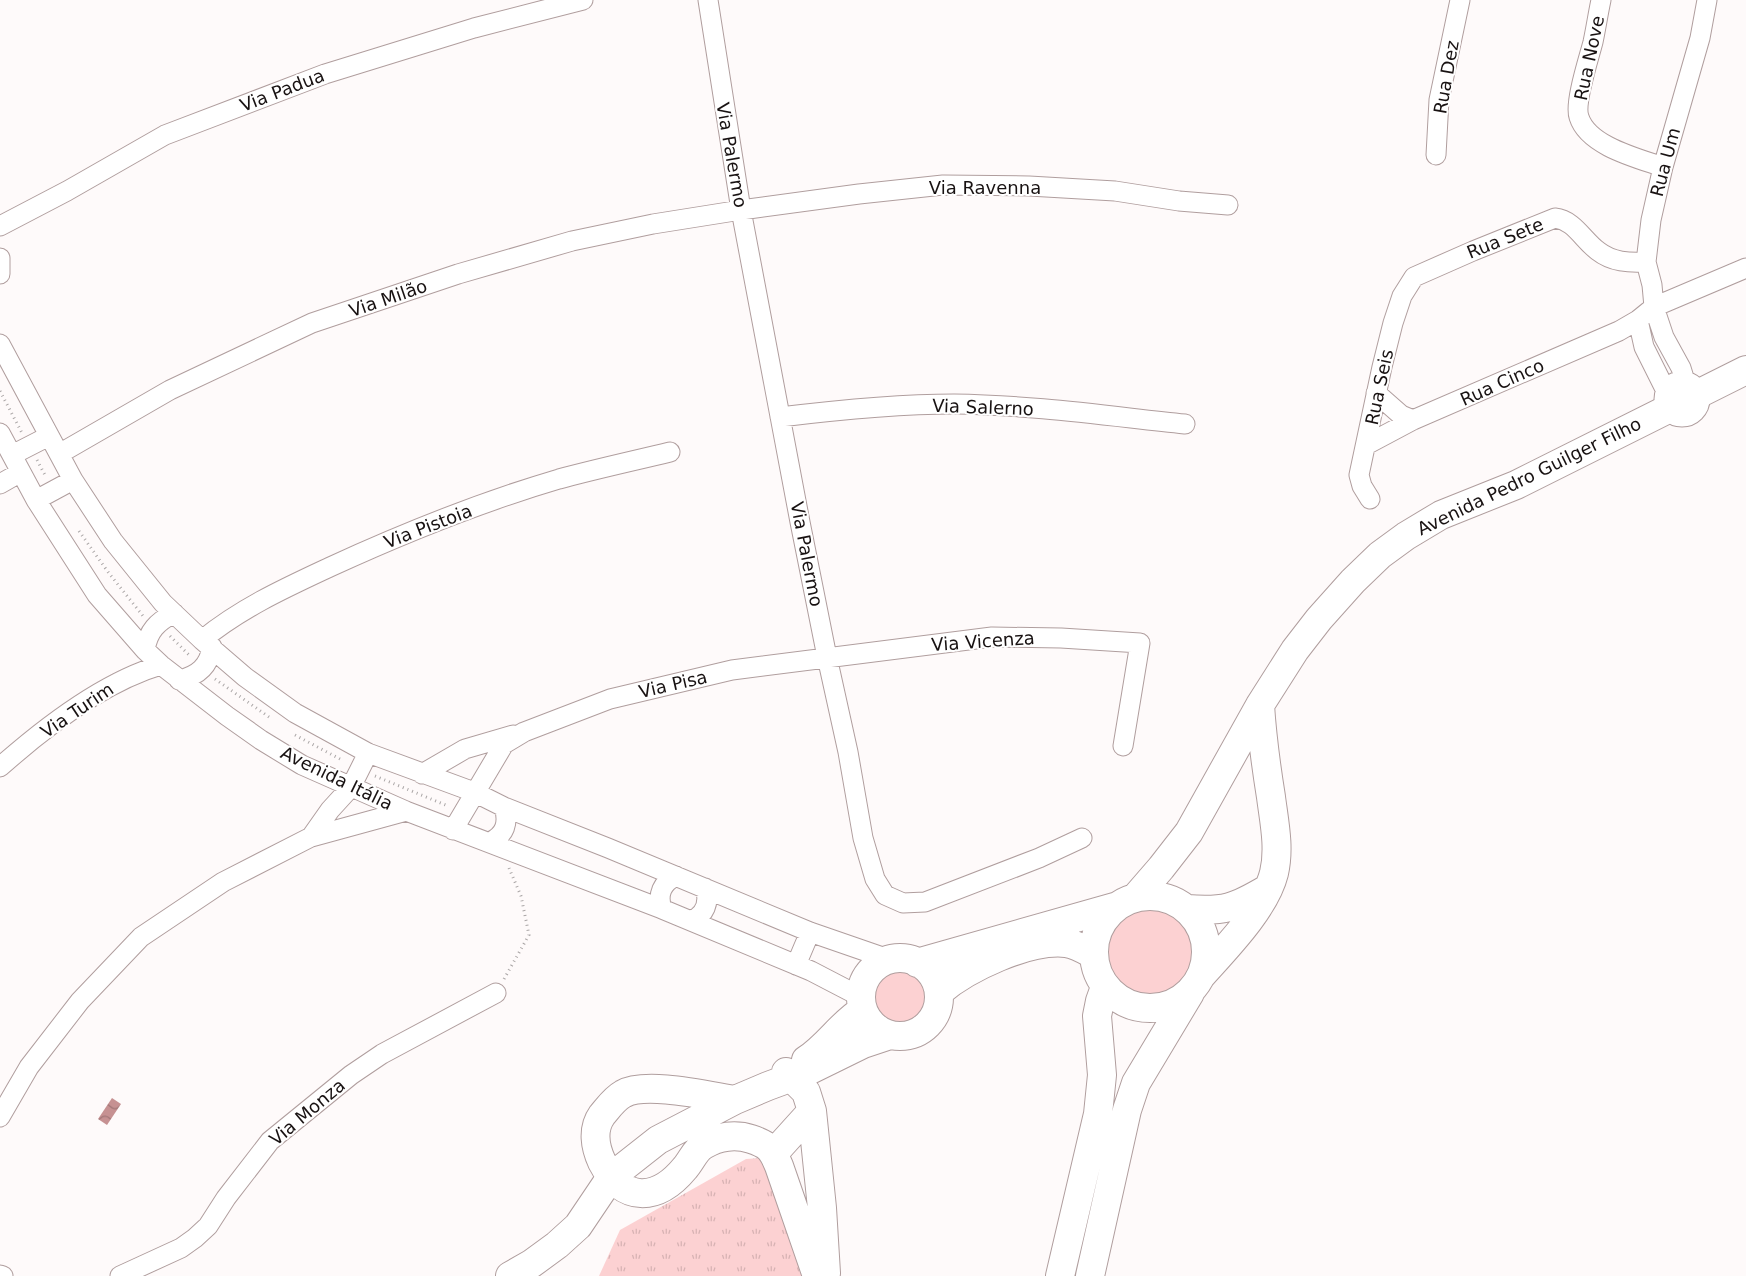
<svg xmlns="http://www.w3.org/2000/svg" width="1746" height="1276" viewBox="0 0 1746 1276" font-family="'DejaVu Sans',sans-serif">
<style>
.grass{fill:#fcd1d2}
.park{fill:url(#park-tufts)}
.water{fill:url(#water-waves)}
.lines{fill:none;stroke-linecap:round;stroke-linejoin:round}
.street-casing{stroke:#b09e9e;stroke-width:21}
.secondary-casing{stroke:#b09e9e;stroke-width:30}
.path{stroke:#aaa6a6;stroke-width:3;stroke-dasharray:1 4;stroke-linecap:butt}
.street{stroke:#fff;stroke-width:19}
.secondary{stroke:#fff;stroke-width:28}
.labels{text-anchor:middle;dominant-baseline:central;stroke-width:4;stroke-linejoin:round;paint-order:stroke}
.street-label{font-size:18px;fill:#181212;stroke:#fff}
</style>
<defs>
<pattern id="park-tufts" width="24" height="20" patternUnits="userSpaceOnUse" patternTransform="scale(1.25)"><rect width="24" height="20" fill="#fcd1d2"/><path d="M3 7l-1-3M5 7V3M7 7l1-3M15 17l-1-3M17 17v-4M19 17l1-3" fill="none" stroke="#d7b2b3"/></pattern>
<pattern id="water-waves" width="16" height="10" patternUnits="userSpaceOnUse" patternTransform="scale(1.25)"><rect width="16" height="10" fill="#c69192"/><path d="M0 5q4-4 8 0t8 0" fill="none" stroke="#a07576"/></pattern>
</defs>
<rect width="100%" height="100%" fill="#fefafa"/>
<path class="grass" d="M1103 952a47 47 0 1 1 94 0a47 47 0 1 1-94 0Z
M869 997a31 31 0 1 1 62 0a31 31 0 1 1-62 0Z"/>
<path class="park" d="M761,1158l15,9 27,109h-204l21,-46 126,-71z"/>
<path class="water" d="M112,1098l9,6 -14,21 -9,-6z"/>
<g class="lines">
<g class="street-casing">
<path id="street" d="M708,0l33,210 59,312 27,135 21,95 15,86 12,41 10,16 18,8 22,-1 114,-44 43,-20
M1601,0c-3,14 -5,28 -8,42 -4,16 -19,61 -14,75 9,29 58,41 84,50
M1436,155l3,-55 21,-100
M0,226l67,-35 98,-56 160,-61 149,-46 109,-28
M0,258v16
M1638,320l6,27 22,44
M0,344l73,136 40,61 50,62 39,37 43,37 50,36 73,40 106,39 30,15 104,41 202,84 81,28
M1685,381l-4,-13 -17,-31 -10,-30 92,-39
M1664 399a18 18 0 1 1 36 0a18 18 0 1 1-36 0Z
M1376,393l25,22 12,5
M780,417c58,-7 116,-13 174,-13 78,1 154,12 231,20
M0,433l36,67 61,95 48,55 16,15 66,51 34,24 41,25 104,46 256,98 149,62 50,26
M1366,445l47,-25 206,-89 19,-11 16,-13 -2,-22 -6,-23 5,-42 12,-53 37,-129 7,-38
M59,454l111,-64 142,-67 146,-49 114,-33 81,-17 88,-14 118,-16 84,-9 86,1 86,5 64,10 49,4
M12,455l37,-19
M0,484l21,-12
M1370,499l-8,-13 -3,-11 23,-108 11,-44 9,-27 12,-19 59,-26 82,-33c19,2 28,22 43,33 14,11 31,12 48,11
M36,500l37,-20
M202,640c39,-32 83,-52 128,-73 74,-34 151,-65 229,-88 37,-10 74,-18 111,-27
M145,650c3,-19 12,-28 29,-37
M179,680c19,-4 30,-14 33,-33
M0,767c45,-40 103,-85 161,-102
M422,774l43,-25 48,-14
M453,830l51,-86 20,-12 86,-33 122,-29 260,-33 69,1 79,5 -17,103
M311,837l95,-26
M490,842c15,-7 19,-19 14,-35
M662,909c-5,-15 0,-26 14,-33
M691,921c14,-6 19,-18 14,-33
M796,965l14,-33
M0,1117l29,-50 51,-66 61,-64 82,-55 88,-45 19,-27 21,-23 17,-34
M0,1275l3,1
M120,1276l61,-28 14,-10 13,-12 18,-28 44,-57 81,-66 31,-21 114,-61"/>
</g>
<g class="secondary-casing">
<path id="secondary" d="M1094 952a56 56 0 1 1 112 0a56 56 0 1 1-112 0Z
M1135,898l26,-30 28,-36 71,-127 35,-55 24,-31 34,-38 27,-26 26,-19 35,-21 75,-30 230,-115
M1187,909c37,3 48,-1 80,-20
M861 997a39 39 0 1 1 78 0a39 39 0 1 1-78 0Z
M917,963l201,-57
M1201,976c24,-27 64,-67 73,-103 6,-25 0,-52 -3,-76 -5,-31 -9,-61 -11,-92
M939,992c28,-24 89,-53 127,-49 10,1 19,7 28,12
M806,1060c22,-14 35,-37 57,-50
M786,1072l20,20 6,19 10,97 4,65
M735,1100c-26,-4 -90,-19 -112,-6 -9,5 -15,14 -21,21 -10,14 -7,32 0,47 21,41 55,40 83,6 7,-8 10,-18 19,-23 14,-9 32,-11 47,-6 18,6 21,10 28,27l38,110
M774,1153l38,-42
M510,1276l21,-12 26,-19 21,-19 33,-49 47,-37 77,-40 33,-14 38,-14 57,-28 27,-9
M1060,1276l38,-162 4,-39 -5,-59 3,-15 5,-14
M1090,1276l37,-166 9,-27 54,-90"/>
</g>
<path class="path" d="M0,391l22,42
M37,460l9,17
M79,531l29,41 35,44
M170,636l20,20
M215,679l54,38
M295,735l45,24
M375,776l73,30
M504,979l25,-44 -8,-39 -12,-28"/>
<use href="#street" class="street"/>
<use href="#secondary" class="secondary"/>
</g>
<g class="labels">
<g class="street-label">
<text transform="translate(1589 58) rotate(-78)">Rua Nove</text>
<text transform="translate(1446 77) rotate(-80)">Rua Dez</text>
<text transform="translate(282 90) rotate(-21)">Via Padua</text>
<text transform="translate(732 155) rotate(80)">Via Palermo</text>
<text transform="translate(1665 162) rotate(-75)">Rua Um</text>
<text x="985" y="187">Via Ravenna</text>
<text transform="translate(1505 238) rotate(-22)">Rua Sete</text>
<text transform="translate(388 298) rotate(-19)">Via Milão</text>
<text transform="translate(1502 382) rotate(-24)">Rua Cinco</text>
<text transform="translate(1379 387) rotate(-78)">Rua Seis</text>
<text transform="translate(983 407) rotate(2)">Via Salerno</text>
<text transform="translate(1529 476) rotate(-26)">Avenida Pedro Guilger Filho</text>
<text transform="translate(428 526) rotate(-21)">Via Pistoia</text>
<text transform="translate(807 554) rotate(79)">Via Palermo</text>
<text transform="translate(983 641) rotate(-4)">Via Vicenza</text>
<text transform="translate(673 684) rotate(-13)">Via Pisa</text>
<text transform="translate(77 710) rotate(-34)">Via Turim</text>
<text transform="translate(337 778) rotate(26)">Avenida Itália</text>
<text transform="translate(307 1112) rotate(-40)">Via Monza</text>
</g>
</g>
</svg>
